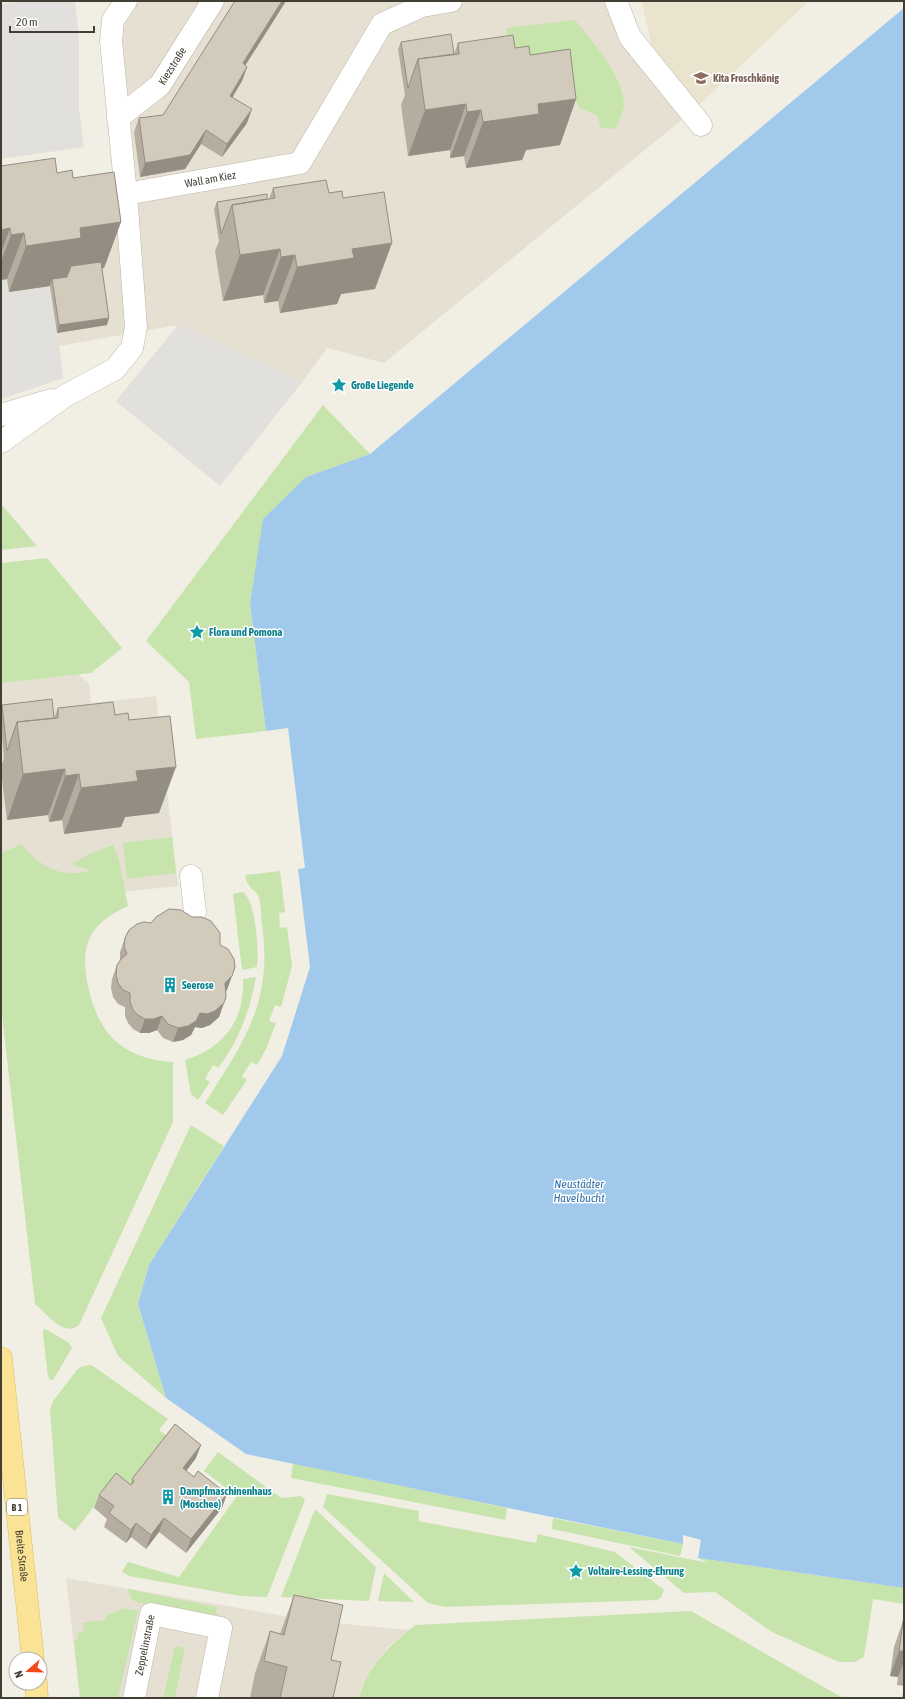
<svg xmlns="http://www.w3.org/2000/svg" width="905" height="1699" viewBox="0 0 905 1699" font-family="'Asap Condensed',sans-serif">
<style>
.residential{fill:#e5e0d2}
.education{fill:#eae4ce}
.green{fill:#c8e4ad}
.parking{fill:#e2e0dc}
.water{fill:#a1c9ec}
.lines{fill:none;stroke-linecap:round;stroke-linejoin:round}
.minor-casing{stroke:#bcb6a7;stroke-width:23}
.major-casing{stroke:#dec165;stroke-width:23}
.minor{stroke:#fff;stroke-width:22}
.major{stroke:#fae394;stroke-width:22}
.wall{fill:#b5aea0}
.shaded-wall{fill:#938d82}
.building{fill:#d2caba;stroke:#938d82}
.labels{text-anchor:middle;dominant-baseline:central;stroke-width:3;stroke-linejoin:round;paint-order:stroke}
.shield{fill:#fff;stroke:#7b7871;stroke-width:1}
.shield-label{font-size:10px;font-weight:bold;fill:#433e34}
.street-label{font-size:11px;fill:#433e34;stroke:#fff}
.education-label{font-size:11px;font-weight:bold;fill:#785e54;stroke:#fff;text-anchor:start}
.culture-label{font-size:11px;font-weight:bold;fill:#0d838f;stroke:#fff;text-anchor:start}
.water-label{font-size:12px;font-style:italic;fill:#3270a9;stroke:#fff}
</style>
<rect width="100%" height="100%" fill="#f1eee4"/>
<path class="residential" d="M121,1h486l77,117 -300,245 -57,-15 -24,33 -125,-56 -119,21 4,32 -62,21v-202l133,-18 -13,-130z
M78,674l11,9 2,20 65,-7 22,190 -177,19v-222z
M66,1578l247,43 96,9 -21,17 -16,20 -11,21 -2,10h-279z"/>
<path class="education" d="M642,1h167l-112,106 -45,-58z"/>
<path class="green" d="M575,20c18,22 46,53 49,82 1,8 -6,20 -8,27l-15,-1 -4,-13 -18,-7 -15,-42 -53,-3 -5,-35z
M323,405l47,49 -64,23 -56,127 16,127 -70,8 -7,-57 -43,-41z
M1,504l36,42 -36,4z
M47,558l75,90 -31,25 -90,10v-120z
M172,837l4,36 -49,6 -4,-36z
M22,844c11,15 28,28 47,29 7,1 15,-1 22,-2l-19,-7 19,-11 22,-8 6,15 9,46c-38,17 -49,39 -40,80 10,48 35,73 85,76v60l-94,203c-15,13 -33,-12 -44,-21l-34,-298v-153z
M280,871l5,41 -6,1 1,15 7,-1 5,39 -11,41 -6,-2 -6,16 7,2 -10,26 -9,16 -6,-3 -9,14 5,4 -24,35 -18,-12c39,-62 68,-100 57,-178 -1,-7 -1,-24 -4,-30 -2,-4 -8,-6 -10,-11 -2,-3 -2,-6 -3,-9z
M243,892c13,9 16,60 14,75l-15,3 -9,-76z
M256,977c-6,33 -17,64 -38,91l-5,-3 -8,14 5,3 -12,18 -7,-6 -6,-34c39,-12 60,-40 58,-81z
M191,1125l33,21 -75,119 -11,39 28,94 -48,-42 -17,-38z
M46,1329l23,14 3,5 -19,32h-3l-2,-4 -5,-41v-5z
M89,1365l4,1 75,53 -9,11 10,8 -43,55 -15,-8 -36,46 -17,-13 -8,-108 3,-9 24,-31 4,-3z
M218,1452l63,46 20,-2 4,4 -38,97 -26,-1 -112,-20 -7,-4 6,-10 51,15 58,-81 -33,-25z
M293,1463l214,45 -2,12 -214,-42z
M327,1494l92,17 -1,10 118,22 2,-9 77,18 49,38 -3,7 -4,3 -212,7 -17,-4 -105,-96z
M315,1509l61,58 -7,34 -88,-4z
M553,1518l130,26 -3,12 -128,-27z
M629,1547l79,16 -10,-5 206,30v16l-31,-5 -9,58 -9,5h-16l-67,-30 -57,-40 -31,1z
M384,1573l30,29 -36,-1z
M128,1589l89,18 -1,12 -80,-17 -5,-4z
M123,1608l15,3 -20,87h-38l-6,-58 4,-1v-6l6,-1 -2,-9 23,-3 1,-4z
M691,1611l152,87h-484c8,-33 31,-52 56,-73z
M175,1646l10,2 -10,50h-12z"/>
<path class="parking" d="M20,1h55l4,37v71l5,38 -83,12v-155z
M7,279l3,13 40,-6 13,92 -62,21v-119z
M178,325l125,56 -83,105 -104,-85z"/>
<path class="water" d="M904,8v1580l-206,-30 3,-18 -18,-5v9l-437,-90 -80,-56 -28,-94 11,-39 133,-209 28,-89 -12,-98 7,-1 -17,-140 -22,3 -16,-127 13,-85 43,-42 64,-23z"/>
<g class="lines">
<g class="minor-casing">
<g id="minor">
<path d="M126,1l-13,19 -2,21 15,153"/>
<path d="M616,1l14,36 71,88"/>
<path id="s1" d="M118,118l42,-33 53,-84"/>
<path d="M1,415l50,-15"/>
<path id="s2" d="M1,442l64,-46 50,-27 17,-21 4,-21 -10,-133 174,-31 82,-139 40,-18 29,-5"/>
<path d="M191,876l4,36"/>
<path id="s3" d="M134,1698l17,-84 70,14 -14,70"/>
</g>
</g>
<g class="major-casing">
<g id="major">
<path id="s4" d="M1,1358l32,301"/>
<path d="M36,1683l1,15"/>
</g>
</g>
<use href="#minor" class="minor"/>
<use href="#major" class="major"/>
</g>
<path class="wall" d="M286,1l-41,64 2,2 -5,14 -10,16 15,26 -25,34 -21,-13 -16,25 -45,8 -6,-45 5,-14 24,-3z
M401,42l53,12 4,-11 57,5 15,7 46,44 -16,46 -34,5 -4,10 -56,8 -2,-12 -14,2v-8l-42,6 -7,-51 4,-10 -7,-46z
M1,166l56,7 16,5 48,44 -17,46h-2l5,57 -50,8 -7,-47 -41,6 -2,-13 -6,1z
M273,188l56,5 14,5 32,91 -34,5 -4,10 -57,9 -2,-12 -14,2 -1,-8 -40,6 -8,-50 4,-10 -5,-32 3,-7 52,-3z
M2,705l52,13 4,-10 57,7 14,5 30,93 -34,4 -4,10 -57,7 -2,-14 -13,2 -1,-7 -41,5 -6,-49v-4l3,-9 -3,-30v-21z
M125,938l95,7 7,45 -1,1 -7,26 -9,8 -8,3 -7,-1 -4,8 -8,5 -10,2 -10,-4 -6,-8 -8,3h-9l-7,-4 -5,-6 -3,-7v-9l-7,-3 -5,-7 -2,-9 1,-9 5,-14 3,-4v-9z
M196,1458l-10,13 36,37 -36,45 -27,-21 -13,17 -15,-12 -5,6 -22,-16 3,-8 -13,-11 5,-13 32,-11 1,-5z
M294,1595l37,65 2,38h-83l5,-25 15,-42 10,3z
M903,1621h1v77h-2l2,-12 -7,-1 1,-8 -8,-1 4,-29z"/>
<path class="shaded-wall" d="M282,1h4l-48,76 5,-14z
M247,67l-5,14 -17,29 5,-14z
M576,99l-16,46 -34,5 -4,10 -56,8 17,-46 55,-18z
M466,104l-16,46 -42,6 17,-46z
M252,109l-5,14 -25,34 5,-13z
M481,110l-17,46 -14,2 17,-46z
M206,130l-5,14 -16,25 -45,8 5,-14z
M121,222l-17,46 -36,5 -4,11 -12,-5 -2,7 -41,6 17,-46 54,-18z
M10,228l-9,25v-23z
M24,233l-17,46 -6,1v-18l10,-27z
M392,243l-17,46 -34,5 -4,10 -57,9 17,-46 55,-18z
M280,249l-17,46 -40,6 17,-46z
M295,255l-17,46 -14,2 17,-46z
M109,318l-2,7 -50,8 2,-8z
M176,767l-17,46 -34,4 -4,10 -57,7 17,-46 55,-17z
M65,769l-17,46 -41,5 16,-46z
M79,774l-17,46 -13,2 16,-46z
M232,976l-5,14 -7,6 5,-13z
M224,1003l-5,14 -9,8 -8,3 -7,-1 -4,8 -8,5 -10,2 5,-14 22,-15z
M162,1016l-5,14 -8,3h-9l5,-14z
M201,1445l-5,13 -18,24 5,-14z
M227,1494l-5,14 -36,45 5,-14z
M164,1518l-5,14 -13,17 5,-14z
M136,1523l-5,14 -5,6 5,-13z
M899,1651h5v11l-6,15 -8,-1z"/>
<path class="building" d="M235,1h47l-39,62 4,4 -17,29 22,13 -25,35 -21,-14 -16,25 -45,8 -6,-45 24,-3z
M451,34l3,20 -36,5 -10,29 -7,-46z
M513,35l2,13 14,-2 1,9 40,-6 6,50 -38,5 1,10 -56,8 -2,-12 -14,2 -1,-8 -41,6 -7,-51 41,-5 -1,-11z
M55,158l2,15 15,-3 1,8 41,-6 7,50 -41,6 1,10 -55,8 -2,-13 -13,2 -1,-7 -9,2v-64z
M326,180l3,13 13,-2 1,7 41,-6 8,51 -40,6 2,9 -57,9 -2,-12 -14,2 -1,-8 -40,6 -8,-50 43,-7 -2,-10z
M267,194v5l-35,6 -11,29 -4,-32z
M101,262l8,56 -50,7 -7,-46 15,-2 4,-11z
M52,699l2,19 -37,4 -10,29 -5,-46z
M113,702l2,13 13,-2 1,7 41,-4 6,51 -40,4 2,10 -57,7 -2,-14 -14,2v-7l-42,5 -6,-52 41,-4v-10z
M169,909l12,1 11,7h10l9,4 9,12v12l8,4 6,10 1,8 -3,9 -7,7 1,14 -2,6 -9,8 -8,3 -7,-1 -4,8 -8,5 -10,2 -10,-4 -6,-8 -8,3h-9l-7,-4 -5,-5 -3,-8v-9l-7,-3 -5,-7 -2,-8 1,-10 4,-6 6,-5 -3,-7 1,-9 4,-8 8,-6 7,-2 7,1 5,-6z
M175,1424l26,21 -18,23 11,9 4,-6 29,23 -36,45 -27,-21 -13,17 -15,-12 -5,7 -22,-17 5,-7 -15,-11 17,-22 15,12 3,-4 -2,-2z
M294,1595l49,10 -12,55 10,2 -8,36h-53l7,-31 -23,-6 6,-30 14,4z
M903,1621h1v30h-5z"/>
<defs>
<g id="school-bare" transform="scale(1.2)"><path d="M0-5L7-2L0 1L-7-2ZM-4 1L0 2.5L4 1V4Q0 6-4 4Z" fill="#8d6e63" stroke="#fff" stroke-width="2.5" paint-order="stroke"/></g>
<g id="sight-bare" transform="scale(1.2)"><path d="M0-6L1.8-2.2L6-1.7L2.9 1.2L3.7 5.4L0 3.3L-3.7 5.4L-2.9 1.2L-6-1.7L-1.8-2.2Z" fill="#0f9aa8" stroke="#fff" stroke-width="2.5" paint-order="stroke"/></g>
<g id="building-bare" transform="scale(1.2)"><path d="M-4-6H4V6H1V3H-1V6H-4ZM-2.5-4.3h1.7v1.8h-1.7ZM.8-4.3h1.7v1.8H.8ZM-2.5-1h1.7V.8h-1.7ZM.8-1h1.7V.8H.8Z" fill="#0f9aa8" stroke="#fff" stroke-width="2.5" paint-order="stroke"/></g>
</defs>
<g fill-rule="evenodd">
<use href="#school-bare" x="701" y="78"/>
<use href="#sight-bare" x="339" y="385"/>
<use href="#sight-bare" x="197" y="632"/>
<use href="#building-bare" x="170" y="985"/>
<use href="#building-bare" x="168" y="1497"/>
<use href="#sight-bare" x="576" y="1571"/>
</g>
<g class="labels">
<rect class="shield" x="7" y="1499" width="20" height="16" rx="3"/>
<g class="shield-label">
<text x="17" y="1507">B 1</text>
</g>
<g class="street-label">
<text stroke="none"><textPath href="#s1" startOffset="76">Kiezstraße</textPath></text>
<text stroke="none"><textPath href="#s2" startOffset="403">Wall am Kiez</textPath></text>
<text stroke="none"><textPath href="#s4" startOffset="199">Breite Straße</textPath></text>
<text stroke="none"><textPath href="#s3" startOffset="54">Zeppelinstraße</textPath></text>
</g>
<g class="education-label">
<text x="713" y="78">Kita Froschkönig</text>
</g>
<g class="culture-label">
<text x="351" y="385">Große Liegende</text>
<text x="209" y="632">Flora und Pomona</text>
<text x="182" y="985">Seerose</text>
<text x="180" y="1491">Dampfmaschinenhaus<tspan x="180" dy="13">(Moschee)</tspan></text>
<text x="588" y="1571">Voltaire-Lessing-Ehrung</text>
</g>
<g class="water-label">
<text x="579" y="1184">Neustädter<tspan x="579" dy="14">Havelbucht</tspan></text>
</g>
</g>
<rect width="905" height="1699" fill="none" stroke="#433e34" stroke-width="4"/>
<g transform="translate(28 1671) rotate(250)"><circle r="19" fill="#ffffff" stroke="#b4b2ae"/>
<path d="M0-3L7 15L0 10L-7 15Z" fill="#f1481b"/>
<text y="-6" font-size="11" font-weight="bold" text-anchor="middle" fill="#433e34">N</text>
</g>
<path d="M10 26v6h84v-6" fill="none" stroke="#433e34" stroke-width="2"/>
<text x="16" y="26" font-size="12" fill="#433e34" stroke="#ffffff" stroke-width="3" paint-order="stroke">20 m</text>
</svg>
